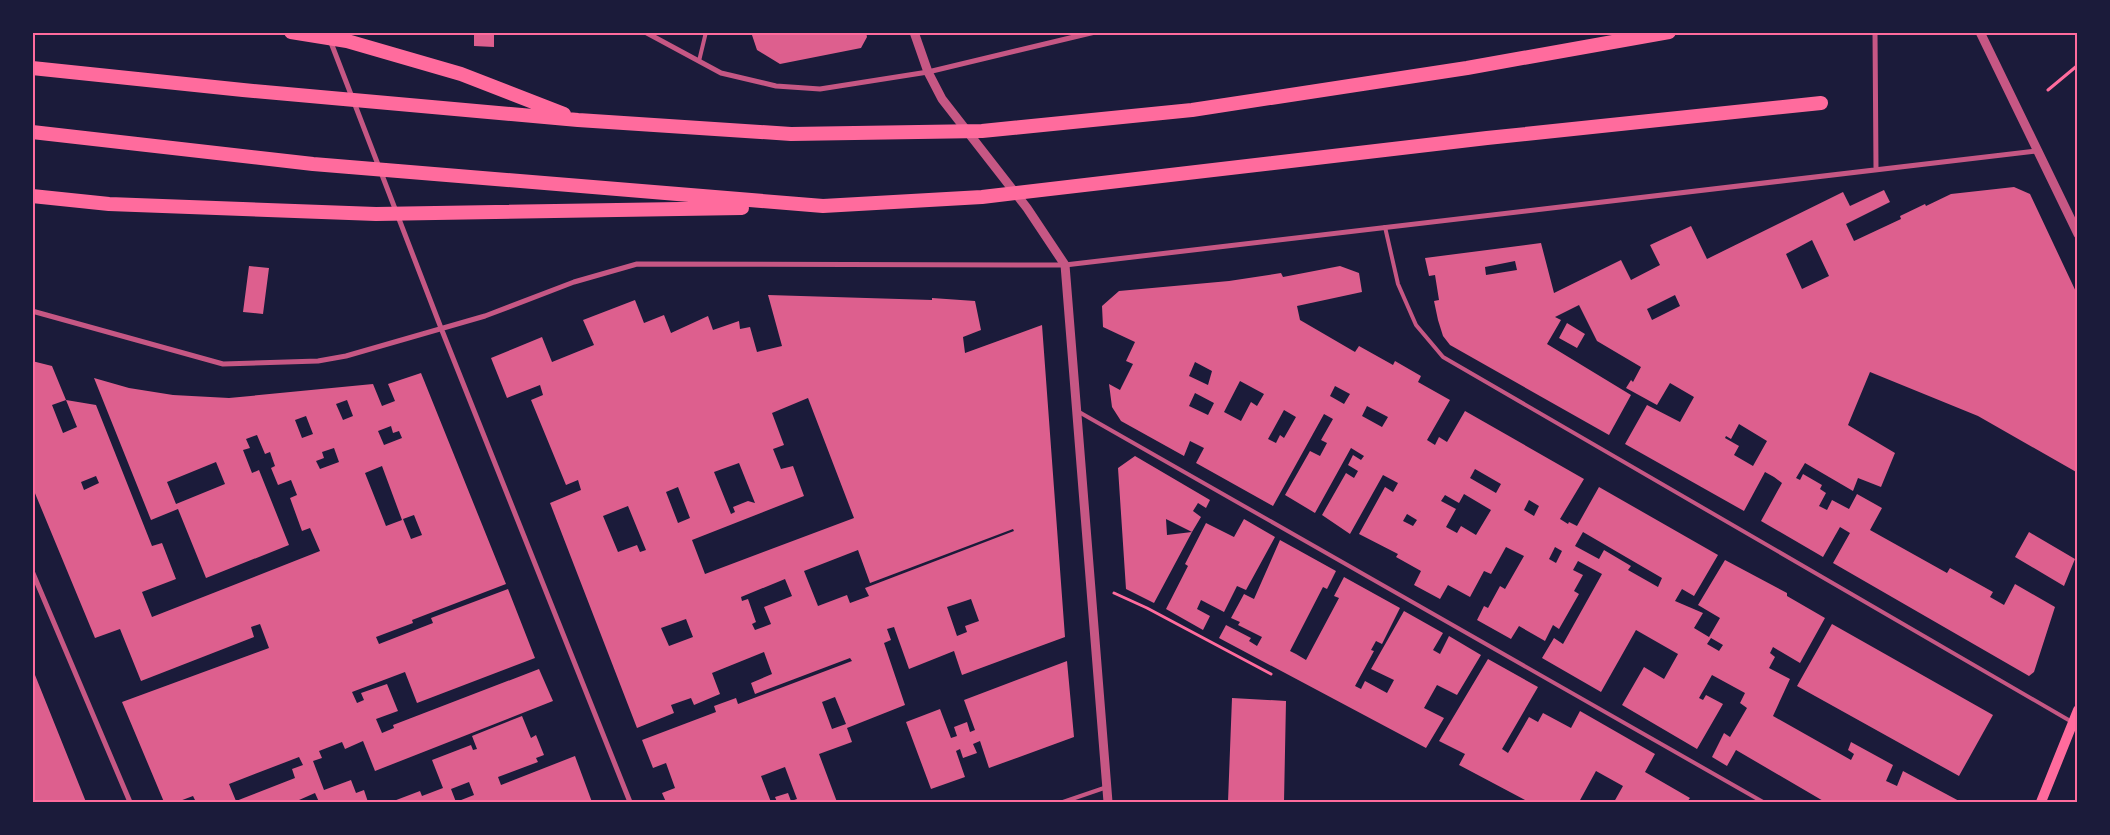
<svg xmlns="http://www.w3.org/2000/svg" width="2110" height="835" viewBox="0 0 2110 835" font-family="'IBM Plex Sans',sans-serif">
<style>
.building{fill:#dd5f8e;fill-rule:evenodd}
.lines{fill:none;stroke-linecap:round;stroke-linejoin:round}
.path{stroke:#ff6b9d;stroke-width:3}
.service{stroke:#c65784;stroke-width:4}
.minor{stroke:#c65784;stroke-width:5}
.tertiary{stroke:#c65784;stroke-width:9}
.secondary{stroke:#ff6b9d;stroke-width:10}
.trunk{stroke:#ff6b9d;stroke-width:14}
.neatline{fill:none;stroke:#ff6b9d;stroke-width:2}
</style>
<rect width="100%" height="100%" fill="#1b1b3a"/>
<path class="building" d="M474,32h20v15l-20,-1z
M751,32h115l1,5 -6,11 -81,16 -23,-14z
M2014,187l16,7 48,102v177l-100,-57 -108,-44 -22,53 47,28 -14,34 -23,-9 -5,13 -48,-28 -9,15 4,2 3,-6 19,11 -2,4 6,4 -7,13 8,4 5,-10 17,9 8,-15 25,14 -12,22 77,43 3,-5 43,24 -3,5 14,8 11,-21 40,23 -21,65 -5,4 -196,-113 17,-30 -10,-6 -17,30 -62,-36 21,-38 -8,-6 -9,-5 -21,39 -119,-67 22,-39 33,17 14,-25 -24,-14 -13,22 -31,-17 5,-8 2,2 8,-15 -44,-26 -18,-36 -24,12 6,3 -14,24 84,51 -22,40 -159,-90 -7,-9 -5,-16 -4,-19 5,-1 -4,-25 -6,1 -4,-18 116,-15 13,50 67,-33 10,20 29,-15 -10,-20 41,-19 16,33 136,-67 7,14 34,-16 6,12 -44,22 8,17 47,-22 -1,-3 25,-12 1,2 25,-12zM1812,240l17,36 -27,13 -16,-35zM1515,261l2,9 -31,5 -1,-8zM1675,295l5,11 -28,14 -5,-11zM1739,424l28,17 -14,25 -19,-11 5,-9 -14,-8 1,-2 5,3z
M249,266l20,2 -6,46 -20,-2z
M1340,266l19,7 3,19 -65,14 3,14 55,32 4,-6 34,19 2,-4 26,15 -3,6 32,18 -23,40 8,5 4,-8 8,5 18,-31 119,68 -24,40 8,5 1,-2 8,4 22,-39 119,68 -24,41 -12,-7 -7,12 28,12 -9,15 15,9 11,-19 -22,-13 27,-45 62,33v3l38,22 -25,45 -27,-16 -3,6 5,4 -6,11 21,11 -17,37 78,44 3,-6 -6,-4 3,-8 42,23 -7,16 11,5 6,-15 58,31h-136l-89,-52 -9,16 -15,-9 12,-24 6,4 17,-29 -7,-5 5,-10 -33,-18 -13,23 4,2 3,-5 17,9 -26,45 -75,-44 22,-38 20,12 14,-25 -42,-24 -35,62 -59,-34 12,-20 9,6 39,-70 -24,-13 -5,9 10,5 -9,16 5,3 -20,35 -6,-4 -8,16 -26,-15 -8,13 -34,-19 7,-14 4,2 12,-22 5,3 19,-33 -18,-9 -15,27 -7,-3 -14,26 -22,-12 -8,14 -26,-14 7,-14 -25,-14 2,-3 -39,-20 26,-47 8,5 5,-9 -15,-8 -33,59 -28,-19 24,-42 8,5 4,-7 -10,-6 5,-10 8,5 3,-4 -13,-8 -36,65 -30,-18 25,-44 10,5 7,-13 -6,-3 12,-21 -9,-5 -51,92 -77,-43 8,-15 -14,-7 -6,15 -63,-35 -9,-14 -3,-23 11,6 13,-26 -7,-3 9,-19 -32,-15 -1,-21 17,-15 110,-10 52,-8 2,4zM1195,362l17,9 -4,14 -19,-9zM1240,381l24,13 -7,12 -6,-4 -10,19 -17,-9zM1335,386l15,8 -6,10 -14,-8zM1195,393l19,10 -6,12 -19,-9zM1367,406l21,11 -6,10 -20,-11zM1284,410l12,7 -12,21 -4,-3 -4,8 -8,-4zM1475,469l26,15 -5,9 -26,-15zM1464,494l27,16 -15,25 -15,-9 -4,7 -11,-6 10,-18 -15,-8 4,-6 14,8zM1529,500l10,6 -5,10 -10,-6zM1407,514l10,6 -4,6 -10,-5zM1583,532l79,46 -4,9 -30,-17 3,-4 -27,-16 -5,9 -24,-13zM1555,547l7,4 -6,12 -7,-4zM1711,638l12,7 -4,6 -12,-7z
M768,295l164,5v-2l43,3 6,29 -18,7 2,16 77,-28 23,312 -103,38 -8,-24 -45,18 -15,-42 -7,2 4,11 -7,3 21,62 -58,23 5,14 -33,12 18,48h-60l-2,-5 13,-4 3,8 6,-2 -12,-32 -24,9 10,26h-105l-4,-9 13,-5 -9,-25 -13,5 -11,-28 74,-28 -2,-6 22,-8 2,6 114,-43 -2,-3 -95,36 -4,-11 21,-9 -8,-22 -52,21 8,21 -26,11 -3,-7 -20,7 3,8 -37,15 -87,-225 31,-13 -3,-10 -12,5 -35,-85 12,-5 -3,-10 -33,13 -16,-40 51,-21 10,25 42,-17 -11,-25 52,-20 9,23 20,-8 7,18 37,-17 5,14 26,-9 1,8 10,-2 7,25 25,-6zM808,398l46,120 -149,56 -13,-34 112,-44 -11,-30 -12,3 -8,-20 11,-4 -12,-32zM739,463l16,40 -7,-2 -15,6 2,5 -4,2 -17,-42zM678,487l12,31 -12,5 -12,-31zM628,506l18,44 -6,2 -3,-7 -19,7 -15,-36zM1013,529l1,2 -149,57 4,8 -19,7 -3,-8 -29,11 -14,-35 54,-21 12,33zM785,579l7,17 -28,11 7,17 -16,6 -3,-6 4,-2 -8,-23 -6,2 -1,-4zM971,599l8,22 -14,5 2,6 -10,4 -10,-29zM686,619l7,18 -24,9 -8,-18zM835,697l11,27 -14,5 -10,-27z
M1567,323l18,11 -8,14 -18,-10z
M32,361l20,5 14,34 30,5 56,141 10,-3 14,36 -34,13 10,25 168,-66 -10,-23 -8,3 -12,-33 7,-3 -6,-15 -13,5 -7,-17 4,-2 -5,-14 -5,2 -8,-19 -11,4 4,9 -7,2 9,23 7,-3 30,75 -83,33 -28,-69 -27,11 -57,-142 35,10 44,7 56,3 144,-14 9,22 13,-5 -7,-17 33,-11 85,211 -94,36 1,3 -37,14 3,7 54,-21 -2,-5 77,-29 27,69 -118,45 -12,-31 -53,20 5,11 7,-3 -3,-7 26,-9 11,27 -22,8 6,14 12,-5 -1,-3 146,-56 14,32 -178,70 -12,-30 -18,8 -3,-7 -23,9 3,7 -9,3 11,29 27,-10 5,13 8,-3 4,12h-49l-4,-9 -16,7 1,2h-104l-3,-6 -16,6h-13l-42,-100 147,-54 -9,-24 -9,3 3,10 -113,44 -21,-52 -25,9 -63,-152zM66,400l11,27 -14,6 -11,-28zM347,400l6,16 -10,4 -7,-16zM306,416l7,18 -11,4 -7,-18zM391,426l2,7 6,-2 3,7 -18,7 -6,-14zM334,448l5,14 -19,7 -4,-8 8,-3 -2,-6zM216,462l9,22 -49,20 -9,-22zM382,466l20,54 -16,6 -21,-53zM96,476l3,7 -15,7 -3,-8zM414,515l8,20 -11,4 -8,-20zM299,757l4,8 -11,4 3,9 -59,23 -7,-17z
M1135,456l75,44 -4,8 -8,-5 -5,8 8,6 -9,15 -26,-13 1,16 25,-3 -38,71 -28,-14 -8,-121z
M1244,519l31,18 -29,53 -9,-4 -13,26 -23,-12 -4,9 13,7 -7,14 -37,-21 22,-43 -3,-2 21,-41 28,14z
M2029,532l46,27 -11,27 -49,-29z
M1280,540l56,31 -9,18 -4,-2 -33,64 6,3 10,6 33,-62 -5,-2 10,-19 56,31 -18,36 -6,-3 -5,9 3,1 -19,35 6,3 4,-8 22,12 7,-13 -23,-11 33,-58 39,22 -10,17 7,4 9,-18 32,19 -24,40 -20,-10 -13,23 20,10 -18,30 -207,-110 7,-13 25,13 -2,3 8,5 5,-9 -24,-12 2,-3 -9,-4 13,-24 10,5z
M1832,624l161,91 -34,61 -162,-90z
M1488,659l50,28 -36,62 6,4 21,-36 9,5 5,-9 28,15 9,-17 75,43 -10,18 45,26 -3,4h-73l9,-16 -27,-15 -17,31h-50l-70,-37 6,-11 -26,-13z
M1067,661l7,76 -85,31 -9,-27 -7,3 4,9 -14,5 -3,-9 -4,2 9,26 -34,12 -25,-67 34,-13 11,29 6,-2 -3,-9 13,-5 3,10 5,-2 -11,-30z
M32,670h1l53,132h-54z
M1232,698l54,3 -2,101h-56z
M522,716l9,22 5,-3 8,20 -8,3 2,4 -40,15 3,8 74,-29 17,46h-201l29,-11 2,5 21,-8 -11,-28 39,-15 2,5 4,-1 -5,-13zM469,782l5,13 -18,7 -5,-13z"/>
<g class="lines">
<path class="path" d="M2048,90l30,-25
M1114,593l33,15 124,66"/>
<path class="service" d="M699,61l7,-29
M1385,227l13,57 18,41 27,32 629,365
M1079,412l684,390
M1063,802l44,-15"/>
<path class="minor" d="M645,32l76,41 55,13 44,3 108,-17 167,-40
M1875,32l1,136
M330,40l111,288 189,474
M32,311l191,53 95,-3 28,-5 139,-40 89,-34 63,-18 428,1 972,-114
M32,571l98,231"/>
<path class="tertiary" d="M914,32l14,40 14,27 85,109 38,57 43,537
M1980,32l98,202"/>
<path class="secondary" d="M2041,802l37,-92"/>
<path class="trunk" d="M291,32l56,9 114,33 103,40
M32,68l211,22 335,30 213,14 191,-3 210,-21 275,-42 202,-36
M32,132l281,32 510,42 159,-9 505,-59 334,-35
M32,196l77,8 267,10 366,-6"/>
</g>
<rect width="2110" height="835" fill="none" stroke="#1b1b3a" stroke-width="68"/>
<rect x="34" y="34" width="2042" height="767" class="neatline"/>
</svg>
